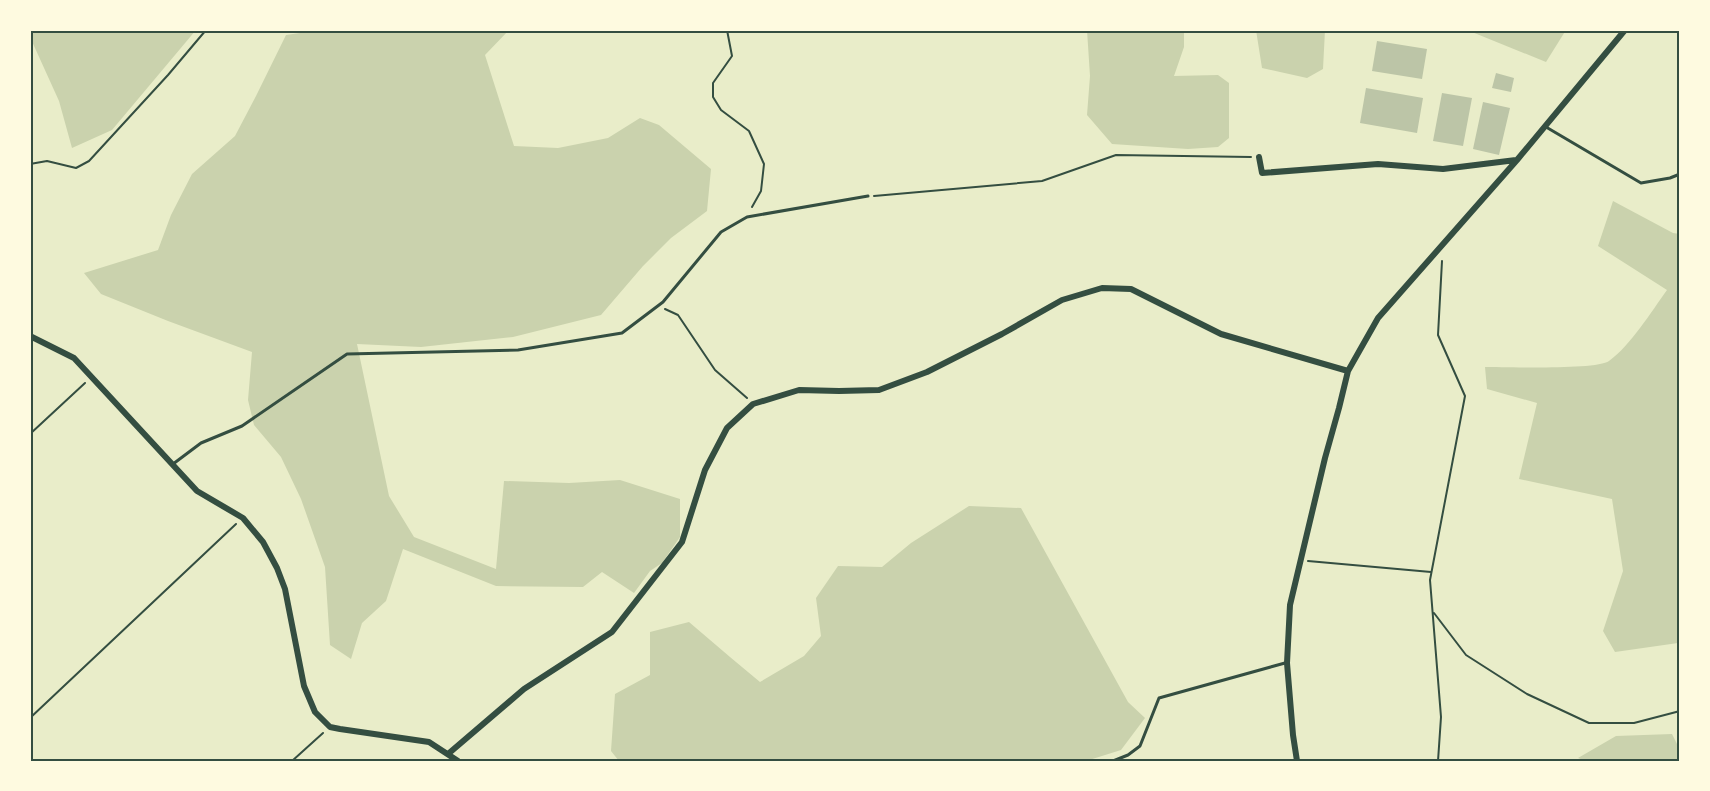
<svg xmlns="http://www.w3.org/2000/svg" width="1710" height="791" viewBox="0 0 1710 791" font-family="Rubik,sans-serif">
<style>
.green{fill:#cad2ad}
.building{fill:#bcc5a7}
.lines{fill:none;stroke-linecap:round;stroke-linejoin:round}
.path{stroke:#344e41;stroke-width:2}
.service{stroke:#344e41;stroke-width:3}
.minor{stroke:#344e41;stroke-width:6}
.neatline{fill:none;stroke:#344e41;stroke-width:2}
</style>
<rect width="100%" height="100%" fill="#e9edc9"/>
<path class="green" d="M30,30h166l-84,100 -40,18 -13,-47 -29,-64z
M321,30h188l-24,25 29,91 44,2 50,-10 32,-20 19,7 52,44 -4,42 -36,27 -28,28 -42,49 -88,22 -92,10 -64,-3 32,152 25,41 82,32 8,-88 65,2 51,-3 60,19v38l-18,26 -12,8 -16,22 -32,-21 -19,15 -87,-1 -93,-37 -17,52 -24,22 -11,36 -21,-14 -5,-78 -24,-68 -20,-42 -27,-32 -6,-25 4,-48 -84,-31 -67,-27 -17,-21 74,-23 13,-35 21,-41 43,-38 21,-40 30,-61z
M1087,30h97v17l-10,29 44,-1 11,8v55l-11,9 -30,2 -76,-5 -25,-29 3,-39z
M1256,30h69l-2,39 -16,9 -45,-10z
M1467,30h99l-20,32z
M1613,201l60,32 7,1v405l-2,4 -63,9 -12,-21 20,-60 -11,-72 -93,-20 18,-76 -50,-14 -2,-22c21,0 112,3 124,-6 22,-16 42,-49 58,-71l-69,-44z
M969,506l52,2 107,194 17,16 -24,32 -35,11h-467l-8,-10 4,-57 35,-19v-43l39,-10 41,35 30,25 44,-26 17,-20 -5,-38 22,-32 44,1 29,-24z
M1672,734l8,16v11h-94l-8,-3 38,-22z"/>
<path class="building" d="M1377,41l50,8 -5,30 -50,-8z
M1496,73l18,5 -3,14 -19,-4z
M1366,88l57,10 -6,35 -57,-10z
M1442,93l30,5 -9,48 -30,-5z
M1483,102l27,6 -11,47 -26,-6z"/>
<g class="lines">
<path class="path" d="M727,30l5,26 -19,27v14l8,13 28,21 15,33 -3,27 -9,16
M30,164l17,-3 29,7 13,-7 79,-86 38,-45
M874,196l168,-15 74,-26 135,2
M665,309l13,6 37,55 32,28
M30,434l55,-51
M1308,561l123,11
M1434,613l32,42 61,39 62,29h45l46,-12
M30,718l206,-194
M292,761l31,-28
M1438,761l3,-44 -11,-137 35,-184 -27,-61 4,-74"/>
<path class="service" d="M1546,127l95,56 29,-5 10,-4
M173,464l28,-21 41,-17 105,-72 171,-4 104,-17 41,-31 58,-70 26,-15 121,-21
M1113,761l15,-6 12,-9 19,-48 126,-35"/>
<path class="minor" d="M1259,157l3,16 116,-9 65,5 73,-9
M30,336l44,22 123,133 46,27 20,24 14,26 8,21 19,97 11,26 15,15 10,2 89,13 29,19
M448,754l76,-65 88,-57 70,-90 23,-72 22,-42 26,-24 46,-14 40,1 40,-1 48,-18 75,-38 60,-34 40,-12 29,1 90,45 127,37
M1297,761l-4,-26 -6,-72 3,-58 35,-147 14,-50 9,-37 30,-53 139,-158 108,-130"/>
</g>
<rect width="1710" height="791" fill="none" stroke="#fefae0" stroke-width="63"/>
<rect x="32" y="32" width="1646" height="728" class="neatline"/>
</svg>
